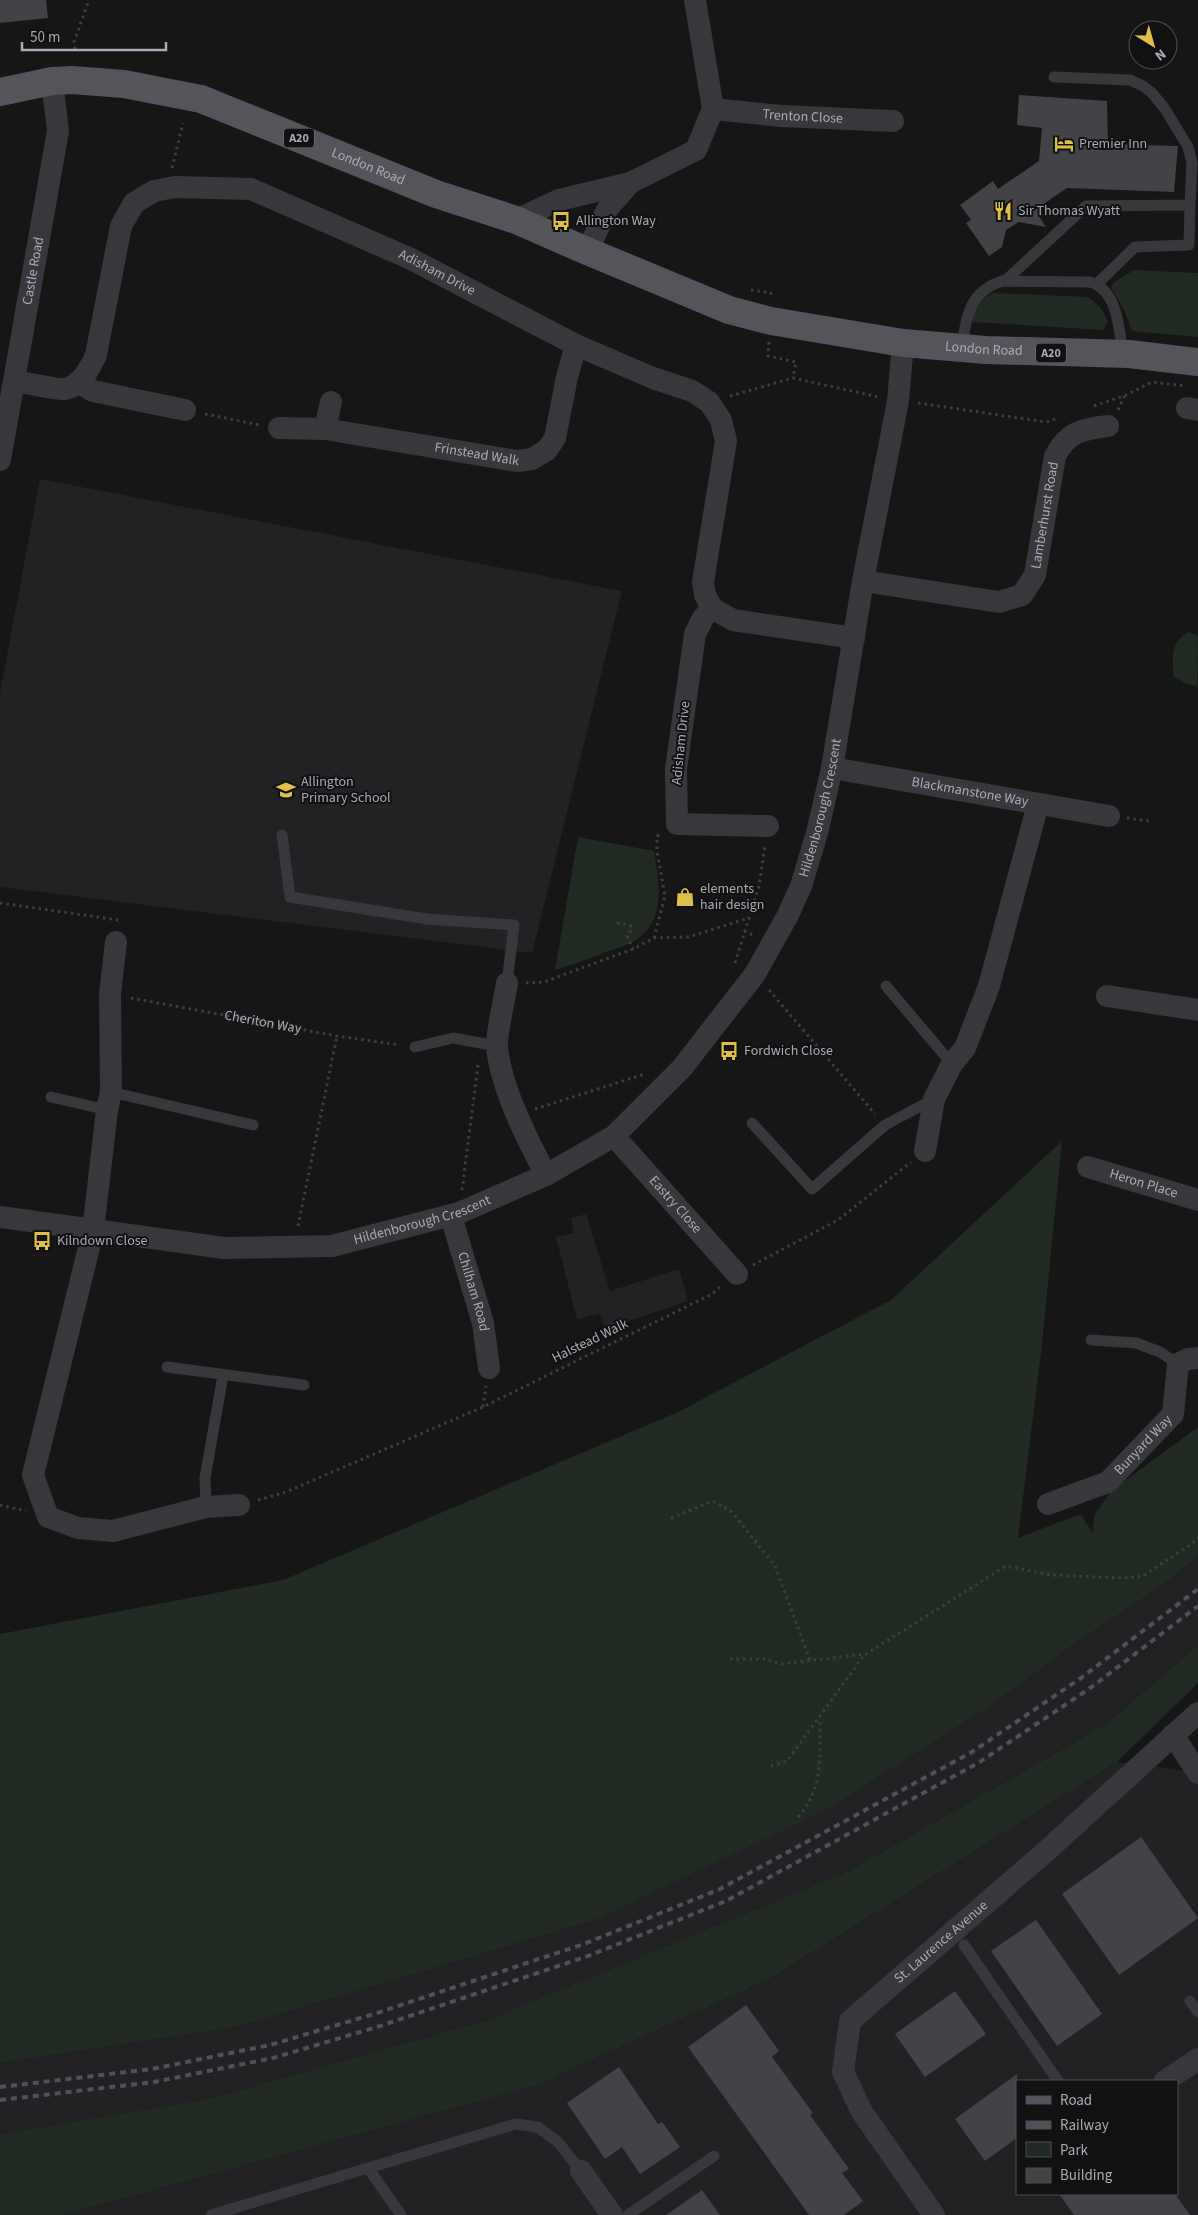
<svg xmlns="http://www.w3.org/2000/svg" width="1198" height="2215" viewBox="0 0 1198 2215" font-family="'Source Sans 3',sans-serif">
<style>
.built{fill:#222224;fill-rule:evenodd}
.green{fill:#222a24}
.building{fill:#434347}
.lines{fill:none;stroke-linecap:round;stroke-linejoin:round}
.path{stroke:#3d3e43;stroke-width:3;stroke-dasharray:2.5 4;stroke-linecap:butt}
.service{stroke:#37373c;stroke-width:11}
.minor{stroke:#37373c;stroke-width:22}
.primary{stroke:#54545b;stroke-width:28}
.rail{stroke:#505157;stroke-width:4;stroke-dasharray:6 5;stroke-linecap:butt}
.labels{text-anchor:middle;dominant-baseline:central;stroke-width:4;stroke-linejoin:round;paint-order:stroke}
.shield{fill:#111112;stroke:#7b7d85;stroke-width:1}
.shield-label{font-size:12px;font-weight:bold;fill:#a9abb6}
.street-label{font-size:14px;fill:#a9abb6;stroke:#111112}
.poi-label{font-size:14px;fill:#a9abb6;stroke:#111112;text-anchor:start}
</style>
<rect width="100%" height="100%" fill="#161617"/>
<path class="built" d="M40,479l582,112 -90,362 -532,-66v-194z
M586,1214l24,77 69,-22 9,32 -83,28 -6,-16 -22,7 -21,-83 18,-4 -3,-15z
M1198,1556v89l-93,80 -256,146 -362,149 -279,79 -208,35v-71l236,-36 356,-106 475,-272 93,-62z
M1117,1762l81,10v443h-1135l472,-129 236,-108zM1017,2081h160v113h-160z"/>
<path class="green" d="M1134,270l64,3v64l-66,-6 -7,-19 -14,-25 2,-4z
M993,293l95,4 12,10 8,14 -5,9 -131,-8c3,-14 8,-22 21,-29z
M1189,632l9,4 -1,50 -10,-2 -13,-7c-2,-18 -4,-36 15,-45z
M578,837l76,14c5,31 13,71 -20,90 -8,5 -19,8 -28,11 -17,6 -34,13 -51,18z
M1062,1141l-20,203 -24,194 62,-24 13,19 1,-17 17,-25 87,-64v129l-38,31 -93,62 -74,55 -167,106 -234,111 -356,106 -236,36v-429l283,-54 395,-168 213,-112z
M1198,1645v38l-81,79 -346,216 -236,108 -472,129h-63v-81l208,-35 279,-79 362,-149 256,-146z"/>
<path class="building" d="M0,0h46l2,18 -48,5z
M1019,95l88,6 1,43 70,2 -4,46 -107,-4 -22,15 3,4 -10,8 8,12 -27,-5 -13,8 -4,17 -13,9 -23,-33 5,-3 -11,-15 33,-24 5,8 41,-28 3,-33 -25,-3z
M1141,1837l57,81 -79,57 -57,-81z
M1036,1920l66,94 -45,32 -66,-95z
M955,1991l31,43 -61,43 -30,-43z
M746,2005l33,46 -7,6 41,56 -3,2 39,54 -7,4 21,28 -19,14h-35l-121,-168z
M619,2067l39,57 4,-2 18,25 -40,27 -18,-27 -17,12 -38,-56z
M1017,2074v64l-32,23 -30,-42z
M702,2190l18,25h-54z
M1059,2194h116l15,21h-116z"/>
<g class="lines">
<g class="path">
<path d="M75,49l-1,-7 15,-42"/>
<path d="M172,168l11,-45"/>
<path d="M751,290l20,3v6"/>
<path d="M769,342l-1,14 28,6 -3,16"/>
<path d="M730,396l63,-18 86,19"/>
<path d="M918,403l128,19 13,-4"/>
<path d="M1094,406l32,-11 26,-13 33,4"/>
<path d="M1118,410l7,-15"/>
<path d="M205,414l55,11"/>
<path d="M1127,818l22,3"/>
<path d="M0,903l118,17"/>
<path d="M617,923l13,2 2,4 -5,7 6,13"/>
<path d="M744,931l11,5"/>
<path d="M654,938l11,-42 -8,-45v-15l3,-1"/>
<path d="M735,963l24,-77 6,-40"/>
<path d="M526,983l18,-1 89,-33 21,-11 34,-1 61,-19"/>
<path d="M769,990l106,124"/>
<path id="s1" d="M131,998l206,38 63,9"/>
<path d="M535,1109l110,-35"/>
<path d="M462,1190l16,-125"/>
<path d="M298,1226l39,-190"/>
<path d="M753,1265l85,-45 73,-58"/>
<path d="M483,1407l3,-21"/>
<path d="M258,1500l28,-8 197,-85 229,-113 9,-8"/>
<path d="M0,1505l26,6"/>
<path d="M671,1518l42,-17 19,11 43,54 35,94"/>
<path d="M730,1659h35l16,5 85,-10 140,-88 45,9 72,3 20,-2 50,-33 5,-5"/>
<path d="M771,1766l16,-5 78,-107"/>
<path d="M798,1817c27,-31 21,-62 22,-99"/>
</g>
<path class="service" d="M1054,77l76,3 13,6 9,7 13,16 23,38 4,16 -2,42
M1005,281l81,-75 104,-1 -1,40 -54,2 -38,37
M961,349c6,-31 7,-57 41,-68l88,1c28,8 29,47 33,72
M282,835l8,62 137,22 87,6 -7,58
M886,986l66,78
M415,1047l38,-9 44,8
M111,1092l142,33
M51,1097l56,13
M752,1123l60,66 73,-64 49,-26
M1091,1340l45,3 24,9 18,12
M167,1367l137,18
M206,1507l-1,-29 18,-103
M964,1945l94,136
M1190,2001l8,11
M211,2215l157,-47
M401,2215l-33,-47 148,-44 22,3 20,15 23,29
M628,2215l86,-59"/>
<g class="minor">
<path id="s2" d="M713,109l68,7 112,5"/>
<path d="M516,220l43,-20 71,-17 66,-33 17,-41 -18,-109"/>
<path d="M587,251l21,-43 22,-25"/>
<path id="s3" d="M14,381c10,1 42,9 51,8 16,-3 25,-21 31,-34l25,-129 13,-23 20,-12 21,-4 76,2 158,69 167,87 77,33 39,13 17,11 12,18 5,21 -23,141 2,13 7,13 21,12 121,18"/>
<path d="M78,382l15,9 92,19"/>
<path d="M1187,408l11,2"/>
<path id="s4" d="M279,428l46,1 192,32 15,-2 15,-9 8,-12 12,-61 9,-32"/>
<path d="M325,429l6,-27"/>
<path id="s5" d="M0,460l58,-329 -6,-50"/>
<path id="s6" d="M863,581l136,21 23,-7 13,-20 20,-119c13,-25 28,-27 53,-30"/>
<path d="M712,608l-9,10 -8,16 -19,135 1,55 91,2"/>
<path id="s7" d="M832,768l277,48"/>
<path d="M116,942l-6,52 1,98 -4,18 -14,121 -60,244 15,42 30,11 35,3 93,-24 33,-2"/>
<path d="M507,983c-2,15 -11,50 -10,64 4,41 30,92 49,128"/>
<path d="M1107,996l91,14"/>
<path id="s8" d="M614,1136l123,138"/>
<path d="M925,1151l9,-52 18,-35 13,-16 24,-62 49,-182"/>
<path id="s9" d="M1088,1167l110,33"/>
<path id="s10" d="M451,1216l32,107 6,45"/>
<path id="s11" d="M0,1217l224,31 108,-2 127,-33 87,-38 68,-39 68,-68 73,-94 33,-59 13,-29 16,-53 15,-65 31,-187 35,-180 5,-58"/>
<path id="s12" d="M1048,1504l60,-22 65,-68 5,-50 10,-5 10,-1"/>
<path d="M1173,1735l25,38"/>
<path d="M1165,2081l33,-22"/>
<path d="M581,2171l31,44"/>
<path id="s13" d="M934,2215l-72,-103 -19,-40 7,-51 193,-167 155,-141"/>
</g>
<path class="primary" id="s14" d="M0,92l52,-11 20,-1 52,4 77,15 235,95 80,26 71,31 142,59 42,11 132,22 83,7 143,4 69,8"/>
<path class="rail" d="M0,2087l152,-18 118,-24 104,-31 210,-70 136,-55 252,-137 109,-74 117,-89
M0,2100l154,-18 119,-24 104,-31 211,-71 138,-55 252,-138 111,-74 109,-83"/>
</g>
<defs>
<g id="hotel-bare" transform="scale(1.5)"><path d="M-6-4.5h1.5V1H6V5H4.5V3h-9V5H-6ZM-4 0a1.8 1.8 0 1 1 3.6 0ZM.5 0V-2.5h3Q6-2.5 6 0Z" fill="#debf47" stroke="#111112" stroke-width="2.5" paint-order="stroke"/></g>
<g id="restaurant-bare" transform="scale(1.5)"><path d="M-5-6h1v4h1v-4h1v4h1v-4h1v5L-1.5 .5V6h-2V.5L-5-1ZM5-6V6H3V1.5H1.5Q1.5-4 5-6Z" fill="#debf47" stroke="#111112" stroke-width="2.5" paint-order="stroke"/></g>
<g id="bus-bare" transform="scale(1.5)"><path d="M-5-6H5V4H4V6H2V4H-2V6H-4V4H-5ZM-3.5-4V0h7V-4ZM-3.5 1.2v1.5H-2V1.2ZM2 1.2v1.5H3.5V1.2Z" fill="#debf47" stroke="#111112" stroke-width="2.5" paint-order="stroke"/></g>
<g id="school-bare" transform="scale(1.5)"><path d="M0-5L7-2L0 1L-7-2ZM-4 1L0 2.5L4 1V4Q0 6-4 4Z" fill="#debf47" stroke="#111112" stroke-width="2.5" paint-order="stroke"/></g>
<g id="shop-bare" transform="scale(1.5)"><path d="M-5-2.5h2.3a2.7 3.5 0 0 1 5.4 0H5L5.5 6h-11ZM-1.5-2.5h3a1.5 2.3 0 0 0-3 0Z" fill="#debf47" stroke="#111112" stroke-width="2.5" paint-order="stroke"/></g>
</defs>
<g fill-rule="evenodd">
<use href="#hotel-bare" x="1064" y="144"/>
<use href="#restaurant-bare" x="1003" y="211"/>
<use href="#bus-bare" x="561" y="221"/>
<use href="#school-bare" x="286" y="790"/>
<use href="#shop-bare" x="685" y="897"/>
<use href="#bus-bare" x="729" y="1051"/>
<use href="#bus-bare" x="42" y="1241"/>
</g>
<g class="labels">
<g class="shield">
<rect x="284" y="128.5" width="30" height="19" rx="4"/>
<rect x="1036" y="343.5" width="30" height="19" rx="4"/>
</g>
<g class="shield-label">
<text x="299" y="138">A20</text>
<text x="1051" y="353">A20</text>
</g>
<g class="street-label">
<text stroke="none"><textPath href="#s2" startOffset="90">Trenton Close</textPath></text>
<text stroke="none"><textPath href="#s14" startOffset="384">London Road</textPath></text>
<text stroke="none"><textPath href="#s5" startOffset="192">Castle Road</textPath></text>
<text stroke="none"><textPath href="#s3" startOffset="582">Adisham Drive</textPath></text>
<text stroke="none"><textPath href="#s14" startOffset="1031">London Road</textPath></text>
<text stroke="none"><textPath href="#s4" startOffset="200">Frinstead Walk</textPath></text>
<text stroke="none"><textPath href="#s6" startOffset="246">Lamberhurst Road</textPath></text>
<text transform="translate(681 743) rotate(-84)">Adisham Drive</text>
<text stroke="none"><textPath href="#s7" startOffset="140">Blackmanstone Way</textPath></text>
<text stroke="none"><textPath href="#s11" startOffset="1034">Hildenborough Crescent</textPath></text>
<text stroke="none"><textPath href="#s1" startOffset="134">Cheriton Way</textPath></text>
<text stroke="none"><textPath href="#s9" startOffset="58">Heron Place</textPath></text>
<text stroke="none"><textPath href="#s8" startOffset="92">Eastry Close</textPath></text>
<text stroke="none"><textPath href="#s11" startOffset="428">Hildenborough Crescent</textPath></text>
<text stroke="none"><textPath href="#s10" startOffset="79">Chilham Road</textPath></text>
<text transform="translate(590 1341) rotate(-26)">Halstead Walk</text>
<text stroke="none"><textPath href="#s12" startOffset="115">Bunyard Way</textPath></text>
<text stroke="none"><textPath href="#s13" startOffset="342">St. Laurence Avenue</textPath></text>
</g>
<g class="poi-label">
<text x="1079" y="144">Premier Inn</text>
<text x="1018" y="211">Sir Thomas Wyatt</text>
<text x="576" y="221">Allington Way</text>
<text x="301" y="782">Allington<tspan x="301" dy="16">Primary School</tspan></text>
<text x="700" y="889">elements<tspan x="700" dy="16">hair design</tspan></text>
<text x="744" y="1051">Fordwich Close</text>
<text x="57" y="1241">Kilndown Close</text>
</g>
</g>
<rect x="1016" y="2080" width="162" height="115" fill="#111112" stroke="#4e4f54"/>
<rect x="1026" y="2096" width="25" height="8" fill="#54545b" stroke="#4e4f54"/>
<text x="1060" y="2105" font-size="15" fill="#a9abb6">Road</text>
<rect x="1026" y="2121" width="25" height="8" fill="#505157" stroke="#4e4f54"/>
<text x="1060" y="2130" font-size="15" fill="#a9abb6">Railway</text>
<rect x="1026" y="2142" width="25" height="15" fill="#222a24" stroke="#4e4f54"/>
<text x="1060" y="2155" font-size="15" fill="#a9abb6">Park</text>
<rect x="1026" y="2168" width="25" height="15" fill="#434347" stroke="#4e4f54"/>
<text x="1060" y="2180" font-size="15" fill="#a9abb6">Building</text>
<g transform="translate(1153 45) rotate(143)"><circle r="24" fill="#111112" stroke="#4e4f54"/>
<path d="M0-4L9 19L0 12L-9 19Z" fill="#debf47"/>
<text y="-8" font-size="14" font-weight="bold" text-anchor="middle" fill="#a9abb6">N</text>
</g>
<path d="M22 42v8h144v-8" fill="none" stroke="#a9abb6" stroke-width="2.5"/>
<text x="30" y="42" font-size="15" fill="#a9abb6" stroke="#111112" stroke-width="4" paint-order="stroke">50 m</text>
</svg>
